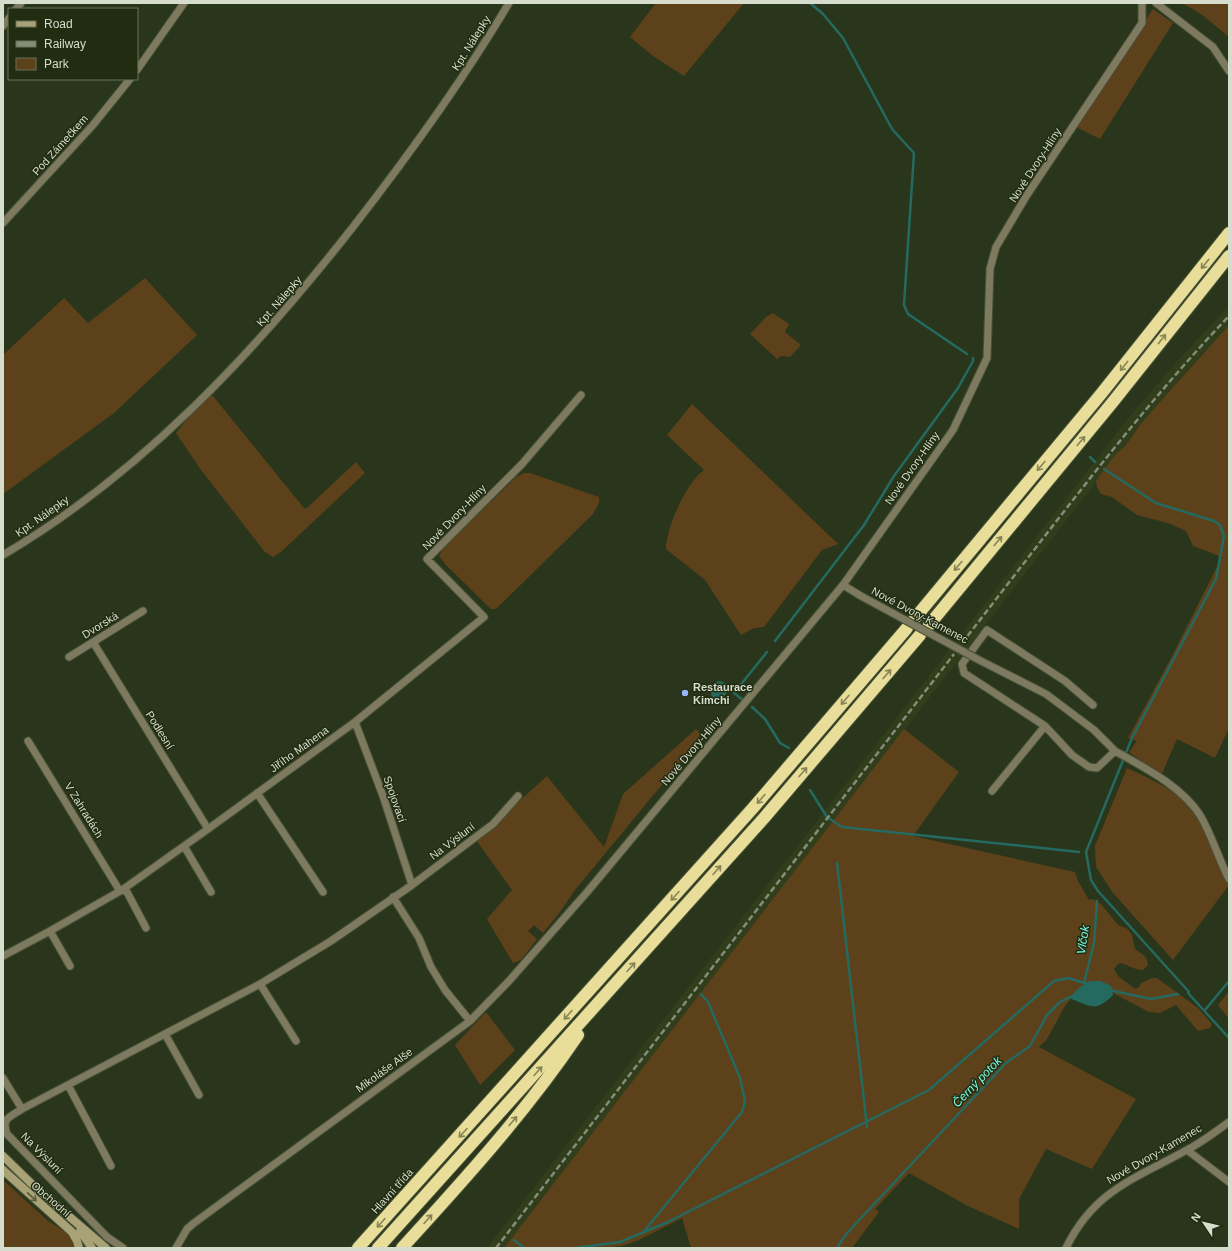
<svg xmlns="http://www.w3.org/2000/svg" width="1232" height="1251" viewBox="0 0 1232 1251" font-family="Helvetica,sans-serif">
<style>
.built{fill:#303e1c}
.green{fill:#5d411a}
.water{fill:#246a61}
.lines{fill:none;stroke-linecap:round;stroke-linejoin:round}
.stream{stroke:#246a61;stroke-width:2.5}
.street-casing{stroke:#465137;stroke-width:9}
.secondary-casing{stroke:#465137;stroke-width:10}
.highway-casing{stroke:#465137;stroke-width:14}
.street{stroke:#7e7a5f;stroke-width:7}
.secondary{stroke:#a9a277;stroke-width:8}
.highway{stroke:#e9de99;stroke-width:12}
.rail{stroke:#848d78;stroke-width:2.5;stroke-dasharray:6 3;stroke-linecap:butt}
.street-bridge-casing{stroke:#465137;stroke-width:9;stroke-linecap:butt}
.street-bridge{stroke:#7e7a5f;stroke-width:7}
.oneway{stroke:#858555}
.oneway2{stroke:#575b3a}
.poi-dot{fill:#95b6fd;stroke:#212c11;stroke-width:1.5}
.labels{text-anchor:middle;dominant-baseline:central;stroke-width:3;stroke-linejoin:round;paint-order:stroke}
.street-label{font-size:11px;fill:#d6ddcd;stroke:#212c11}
.poi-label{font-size:11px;font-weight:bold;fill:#d6ddcd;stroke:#212c11;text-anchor:start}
.water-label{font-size:12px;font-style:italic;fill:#7bfce9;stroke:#212c11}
</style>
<rect width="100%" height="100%" fill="#2a361b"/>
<path class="built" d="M1229,306v19l-38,41 -51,59 -636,823h-17l642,-831 52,-60z"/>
<path class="green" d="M656,3h88l-60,73 -31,-20 -23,-19z
M1182,3h47v34l-28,-23z
M1153,9l20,14 -73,116 -24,-12z
M145,278l52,57 -83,78 -111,81v-139l61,-57 24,25z
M773,313l16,11 -4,8 16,13 -11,12 -9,-1 -4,3 -27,-25 16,-17z
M1229,325v403l-14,30 -38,-19 -16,37 -32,-24 8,-11 -9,-3 42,-78 52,-103 -29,-11 -7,-15 -18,-8 -31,-8 -25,-18 -11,-3 -4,-7 -1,-6 18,-25 11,-10 15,-21 26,-30z
M209,396h4l91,112h3l49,-46 9,11 -84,79 -8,5 -8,-5 -64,-82 -25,-37 14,-18z
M692,404l146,140 -16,6 -58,77 -10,1 -13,7 -36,-55 -39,-31c0,-21 20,-66 38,-79l-37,-35z
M530,473l69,24v6l-6,11 -94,92 -4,3h-4l-45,-44 -7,-9 4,-7 73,-72 8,-4z
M696,729l5,5 -12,18 -114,138 -15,22 -17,21 -9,-8 -6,6 9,8 -16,21 -8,3 -26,-44 25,-29 -36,-50 71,-64 57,71 19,-53z
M904,729l55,43 -46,64 162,36 3,9 11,19 4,-1 8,5 17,21 10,4 4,6 3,14 11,8 2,8 -5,5c-10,0 -15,-6 -24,-7l-5,6 4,7 17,13 4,-2 2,-4 11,-5h5l41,30 14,16 -2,4 -12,3 -22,-26 -16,8 -11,-1 -42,-22 -27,-3 -15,19 -18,33 -8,8 97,52 -44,70 -46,-20 -27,50v30l-51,-23 -59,-33 -34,36 4,3 -27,36h-161l-9,-30 -43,22 -17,6 -23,2h-95z
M1127,768c20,9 41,19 58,33 18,15 34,62 44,84l-56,75 -60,-67 -17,-26 -1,-21z
M1229,991v28l-11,-14z
M486,1012l29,38 -35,35 -25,-40z
M3,1180l45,41 21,13 4,6 1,8h-71z"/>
<path class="water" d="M720,681l7,3 2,5 -7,11 -5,1 -4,-2 -2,-5 4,-12z
M1090,981h11l10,5 2,9c-18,18 -23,11 -44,3l11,-11z"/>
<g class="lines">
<path class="stream" d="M810,3l13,11 20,24 49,91 22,24 -10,152 4,9 59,40
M1090,457l5,5
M1104,469l52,34 58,18 6,4 4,11 -8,43 -84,159 -46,114 5,28 7,11 91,101
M775,641l89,-116 30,-49 64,-88 15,-27v-3
M743,700l-9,-7 33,-41
M752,707l13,12 15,24 9,5
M810,790l17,27 15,10 237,25
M837,863l30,264
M1084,983l10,-40 3,-42
M1109,990l42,9 27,-5
M1188,993l41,45
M1205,1010l24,-29
M645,1230l97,-118 3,-11 -5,-23 -32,-76 -7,-8
M514,1240l10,8
M575,1248l45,-6 48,-20 261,-132 125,-109 14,-3 20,6
M839,1248l-1,-2 10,-14 158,-169 24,-17 17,-31 13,-13 12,-6"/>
<g class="street-casing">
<path id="street" d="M1156,3l57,44 16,24
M16,9l5,-6
M3,26l6,-8
M137,70l47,-67
M3,223l90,-98 37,-46
M3,555c139,-82 251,-202 350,-328 56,-72 109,-145 156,-224
M843,585l18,11
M93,642l115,187
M69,657l74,-46
M981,661l65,33 48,36 21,21
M1093,705l-28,-24 -78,-51 -25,34 2,9 81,53 27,29 17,12 8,1 18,-17c30,17 66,35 85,64 12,20 18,43 29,64
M355,722l28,74 29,89
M28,741l90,147 9,4 19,36
M992,791l53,-65
M257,793l66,99
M184,846l27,46
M393,897l26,41 12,29 14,23 25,31
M50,931l20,35
M3,956l47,-25 72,-41 86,-61 147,-107 129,-105 -57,-58 95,-95 59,-69
M260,984l36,57
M165,1034l34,61
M3,1078l19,31
M68,1085l43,81
M1187,1150l42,32
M123,1248l-16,-11 -100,-103c-6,-16 3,-17 15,-25l238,-125 71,-43 81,-56 81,-61 25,-28
M176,1248l11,-19 7,-6 276,-202 39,-40 79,-90 255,-306 110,-155 34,-72 3,-89 6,-22 31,-52 115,-172v-20
M1066,1248c28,-57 68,-69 119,-97 16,-8 30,-19 44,-29"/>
</g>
<g class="secondary-casing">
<path id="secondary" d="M3,1156l33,32 70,60
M3,1170l69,62 5,9 2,7
M80,1231l12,17"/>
</g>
<g class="highway-casing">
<path id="highway" d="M915,618l186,-224 128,-161
M929,625l183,-222 117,-147
M358,1248l395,-440 154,-180
M378,1248l386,-430 156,-183
M402,1248c62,-68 124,-136 176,-213"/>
</g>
<use href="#street" class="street"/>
<use href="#secondary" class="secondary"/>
<use href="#highway" class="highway"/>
<path class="rail" d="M962,643c87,-111 170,-225 267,-327
M496,1248l458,-594"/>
<g class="street-bridge-casing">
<path id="street-bridge" d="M861,596l120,65"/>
</g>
<use href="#street-bridge" class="street-bridge"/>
</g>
<defs><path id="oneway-shaft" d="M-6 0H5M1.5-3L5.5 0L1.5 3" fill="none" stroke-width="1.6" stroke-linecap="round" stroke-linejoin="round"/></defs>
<g class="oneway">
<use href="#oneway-shaft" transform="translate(1205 264) rotate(129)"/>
<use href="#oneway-shaft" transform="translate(1162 339) rotate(-52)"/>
<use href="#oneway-shaft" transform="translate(1124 366) rotate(129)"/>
<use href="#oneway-shaft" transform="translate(1081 441) rotate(-50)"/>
<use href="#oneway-shaft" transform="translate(1041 466) rotate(130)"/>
<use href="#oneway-shaft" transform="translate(998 541) rotate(-50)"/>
<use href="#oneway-shaft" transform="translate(958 566) rotate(130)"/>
<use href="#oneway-shaft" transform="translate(887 674) rotate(-49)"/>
<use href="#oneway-shaft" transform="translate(845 700) rotate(130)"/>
<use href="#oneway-shaft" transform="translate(803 772) rotate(-49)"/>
<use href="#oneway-shaft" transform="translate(761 799) rotate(130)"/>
<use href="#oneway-shaft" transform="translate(717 870) rotate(-48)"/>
<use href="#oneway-shaft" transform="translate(675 896) rotate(132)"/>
<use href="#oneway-shaft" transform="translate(631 967) rotate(-48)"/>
<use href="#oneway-shaft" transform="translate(568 1015) rotate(132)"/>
<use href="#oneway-shaft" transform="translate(538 1071) rotate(-48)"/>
<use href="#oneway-shaft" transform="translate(513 1121) rotate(-50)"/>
<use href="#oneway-shaft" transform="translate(463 1133) rotate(132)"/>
<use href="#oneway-shaft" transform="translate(428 1219) rotate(-48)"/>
<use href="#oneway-shaft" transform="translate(381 1223) rotate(132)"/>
</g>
<use class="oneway2" href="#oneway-shaft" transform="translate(32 1197) rotate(43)"/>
<circle class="poi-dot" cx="685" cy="693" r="4"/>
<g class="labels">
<g class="street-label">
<text transform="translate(471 43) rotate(-58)">Kpt. Nálepky</text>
<text transform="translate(60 145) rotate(-48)">Pod Zámečkem</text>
<text transform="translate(1035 165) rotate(-57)">Nové Dvory-Hlíny</text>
<text transform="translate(279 301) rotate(-49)">Kpt. Nálepky</text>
<text transform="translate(912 468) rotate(-55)">Nové Dvory-Hlíny</text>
<text transform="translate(42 516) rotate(-35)">Kpt. Nálepky</text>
<text transform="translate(454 517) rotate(-46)">Nové Dvory-Hlíny</text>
<text transform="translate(920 615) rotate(28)">Nové Dvory-Kamenec</text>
<text transform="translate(100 625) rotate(-32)">Dvorská</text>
<text transform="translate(160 730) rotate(58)">Podlesní</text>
<text transform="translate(299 749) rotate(-36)">Jiřího Mahena</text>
<text transform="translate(691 751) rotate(-50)">Nové Dvory-Hlíny</text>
<text transform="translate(395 799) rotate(71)">Spojovací</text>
<text transform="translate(84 810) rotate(58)">V Zahradách</text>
<text transform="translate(452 841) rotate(-37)">Na Výsluní</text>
<text transform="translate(384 1070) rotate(-36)">Mikoláše Alše</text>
<text transform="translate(42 1153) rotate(45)">Na Výsluní</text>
<text transform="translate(1154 1154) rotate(-30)">Nové Dvory-Kamenec</text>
<text transform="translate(392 1191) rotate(-48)">Hlavní třída</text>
<text transform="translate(51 1199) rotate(41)">Obchodní</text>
</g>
<g class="poi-label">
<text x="693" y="687">Restaurace<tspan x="693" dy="13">Kimchi</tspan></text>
</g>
<g class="water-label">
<text transform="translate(1083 940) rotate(-81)">Vlčok</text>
<text transform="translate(977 1082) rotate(-46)">Černý potok</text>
</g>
</g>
<rect width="1232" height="1251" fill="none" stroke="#d6ddcd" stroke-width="8"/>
<rect x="8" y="8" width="130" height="72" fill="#212c11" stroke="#69735c"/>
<rect x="16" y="21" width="20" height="6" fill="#a9a277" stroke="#69735c"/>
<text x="44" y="28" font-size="12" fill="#d6ddcd">Road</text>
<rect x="16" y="41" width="20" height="6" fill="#848d78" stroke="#69735c"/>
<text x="44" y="48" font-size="12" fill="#d6ddcd">Railway</text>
<rect x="16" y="58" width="20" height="12" fill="#5d411a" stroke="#69735c"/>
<text x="44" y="68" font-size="12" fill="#d6ddcd">Park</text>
<g transform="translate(1204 1223) rotate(305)" stroke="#212c11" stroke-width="3" paint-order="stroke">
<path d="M0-3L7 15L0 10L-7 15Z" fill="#d6ddcd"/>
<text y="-6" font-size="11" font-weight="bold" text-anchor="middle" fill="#d6ddcd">N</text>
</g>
</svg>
